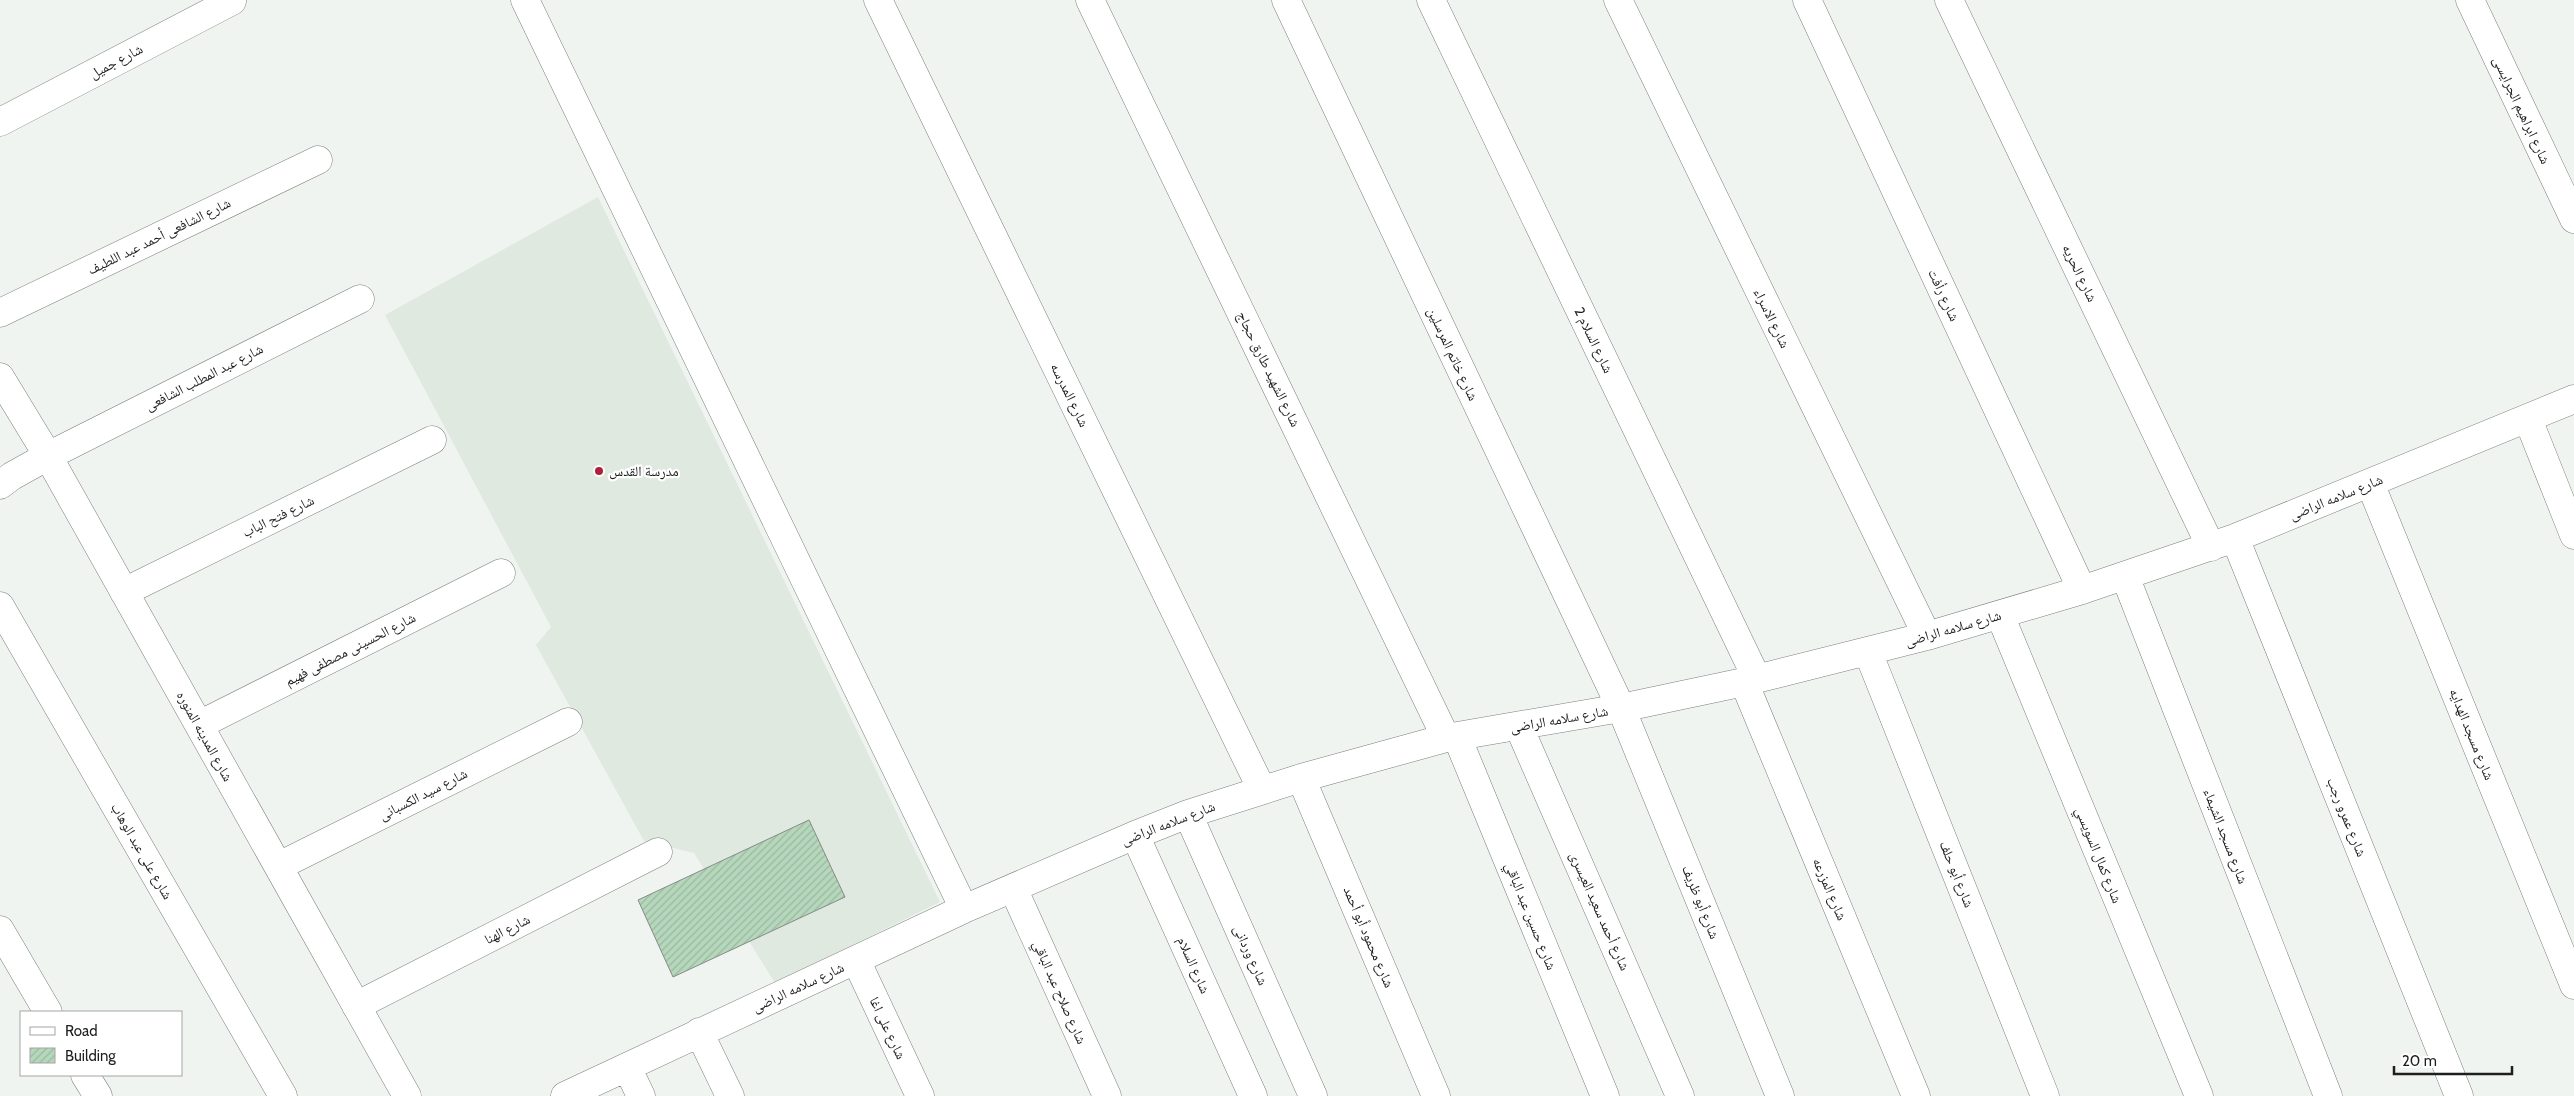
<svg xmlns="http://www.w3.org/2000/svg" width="2574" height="1096" viewBox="0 0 2574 1096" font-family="Cabin,'Noto Naskh Arabic',sans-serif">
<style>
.built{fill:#dfe9e0}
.building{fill:url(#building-hatch);stroke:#878a87}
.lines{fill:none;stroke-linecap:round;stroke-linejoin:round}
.street-casing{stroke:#7c807d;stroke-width:29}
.street{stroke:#fff;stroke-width:28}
.poi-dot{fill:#b11e3d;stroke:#fff;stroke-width:2}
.labels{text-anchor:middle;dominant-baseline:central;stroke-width:4.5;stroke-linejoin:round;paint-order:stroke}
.street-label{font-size:14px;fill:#1d1e1d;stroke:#fff}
.poi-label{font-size:14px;fill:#1d1e1d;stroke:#fff;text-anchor:start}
</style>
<defs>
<pattern id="building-hatch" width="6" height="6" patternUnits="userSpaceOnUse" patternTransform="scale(1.25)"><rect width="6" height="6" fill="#b5d7bb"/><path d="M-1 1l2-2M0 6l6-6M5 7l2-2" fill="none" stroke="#9bb8a0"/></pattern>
</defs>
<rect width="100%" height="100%" fill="#f0f4f0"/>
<path class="built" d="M598,197l342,705 -165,81 -81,-130 -50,-12 -108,-196 15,-18 -166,-312z"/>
<path class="building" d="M809,820l36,77 -172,80 -35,-77z"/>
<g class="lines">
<g class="street-casing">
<path id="street" d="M525,0l439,909
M878,0l384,790
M1090,0l356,738
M1286,0l335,708 159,388
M1431,0l326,679
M1618,0l309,636
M1807,0l275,590
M1949,0l262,547
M2470,0l104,219
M0,122l232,-121
M0,313l318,-153
M0,377l48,79 359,640
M2528,419l46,116
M2370,483l204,502
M0,485l12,-9 36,-20 312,-157
M2235,538l224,558
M2125,576l203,520
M124,592l308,-152
M0,606l283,490
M2000,615l199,481
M1868,652l177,444
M1744,682l172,414
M199,725l302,-152
M1519,727l161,369
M1457,737l148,359
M1301,778l135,318
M1188,814l125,282
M1135,835l118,261
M279,866l289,-144
M1013,888l94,208
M0,930l48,82
M856,960l64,136
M356,1006l302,-154
M699,1032l31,64
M627,1067l14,29
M85,1075l13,21
M565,1096l399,-187 171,-74 53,-21 113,-36 145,-40 175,-30 123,-26 183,-46 155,-46 153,-52 339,-139"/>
</g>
<use href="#street" class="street"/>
</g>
<circle class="poi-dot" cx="599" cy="471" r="5"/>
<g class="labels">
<g class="street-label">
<text transform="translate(116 61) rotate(-28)">شارع جميل</text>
<text transform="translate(2522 110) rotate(65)">شارع ابراهيم الجرايسى</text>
<text transform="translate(159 236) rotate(-26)">شارع الشافعى أحمد عبد اللطيف</text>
<text transform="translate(2080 273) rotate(64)">شارع الحريه</text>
<text transform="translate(1944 295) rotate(65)">شارع رأفت</text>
<text transform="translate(1772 318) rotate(64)">شارع الاسراء</text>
<text transform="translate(1594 340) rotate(64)">شارع السلام 2</text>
<text transform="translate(1453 354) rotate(65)">شارع خاتم المرسلين</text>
<text transform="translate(1269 369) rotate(64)">شارع الشهيد طارق حجاج</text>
<text transform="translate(204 377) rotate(-27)">شارع عبد المطلب الشافعى</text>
<text transform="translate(1070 395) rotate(64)">شارع المدرسه</text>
<text transform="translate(2336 497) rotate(-22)">شارع سلامه الراضى</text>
<text transform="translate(278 516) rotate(-26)">شارع فتح الباب</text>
<text transform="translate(1953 628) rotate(-16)">شارع سلامه الراضى</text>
<text transform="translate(350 649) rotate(-27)">شارع الحسينى مصطفى فهيم</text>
<text transform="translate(1559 719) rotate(-10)">شارع سلامه الراضى</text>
<text transform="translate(2472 734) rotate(68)">شارع مسجد الهدايه</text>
<text transform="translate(205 736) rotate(61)">شارع المدينه المنوره</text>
<text transform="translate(423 794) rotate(-27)">شارع سيد الكسبانى</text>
<text transform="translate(2347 817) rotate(68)">شارع عمرو رجب</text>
<text transform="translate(1168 823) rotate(-21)">شارع سلامه الراضى</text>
<text transform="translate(2226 836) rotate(69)">شارع مسجد الشيماء</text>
<text transform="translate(142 851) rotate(60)">شارع على عبد الوهاب</text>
<text transform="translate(2099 855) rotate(68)">شارع كمال السويسي</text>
<text transform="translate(1957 874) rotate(68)">شارع أبو حلف</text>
<text transform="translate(1830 889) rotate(67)">شارع المزرعه</text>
<text transform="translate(1701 902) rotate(68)">شارع أبو ظريف</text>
<text transform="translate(1600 911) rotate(66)">شارع أحمد سعيد العيسرى</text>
<text transform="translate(1531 916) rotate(68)">شارع حسين عبد الباقي</text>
<text transform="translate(507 929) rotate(-27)">شارع الهنا</text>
<text transform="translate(1369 937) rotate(67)">شارع محمود أبو أحمد</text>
<text transform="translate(1251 955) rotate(66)">شارع وردانى</text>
<text transform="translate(1194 965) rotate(66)">شارع السلام</text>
<text transform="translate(798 987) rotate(-25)">شارع سلامه الراضى</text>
<text transform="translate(1060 992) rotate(66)">شارع صلاح عبد الباقي</text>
<text transform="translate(888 1028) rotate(65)">شارع على اغا</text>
</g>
<g class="poi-label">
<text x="609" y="471">مدرسة القدس</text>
</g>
</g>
<rect x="20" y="1011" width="162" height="65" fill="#ffffff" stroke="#a5a5a5"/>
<rect x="30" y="1027" width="25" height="8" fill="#ffffff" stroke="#a5a5a5"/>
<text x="65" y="1036" font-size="15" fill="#1d1e1d">Road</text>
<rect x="30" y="1048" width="25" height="15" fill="url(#building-hatch)" stroke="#a5a5a5"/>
<text x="65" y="1061" font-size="15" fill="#1d1e1d">Building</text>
<path d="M2394 1066v8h118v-8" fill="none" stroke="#1d1e1d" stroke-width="2.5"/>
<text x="2402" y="1066" font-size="15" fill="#1d1e1d" stroke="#ffffff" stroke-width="4" paint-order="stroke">20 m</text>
</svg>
